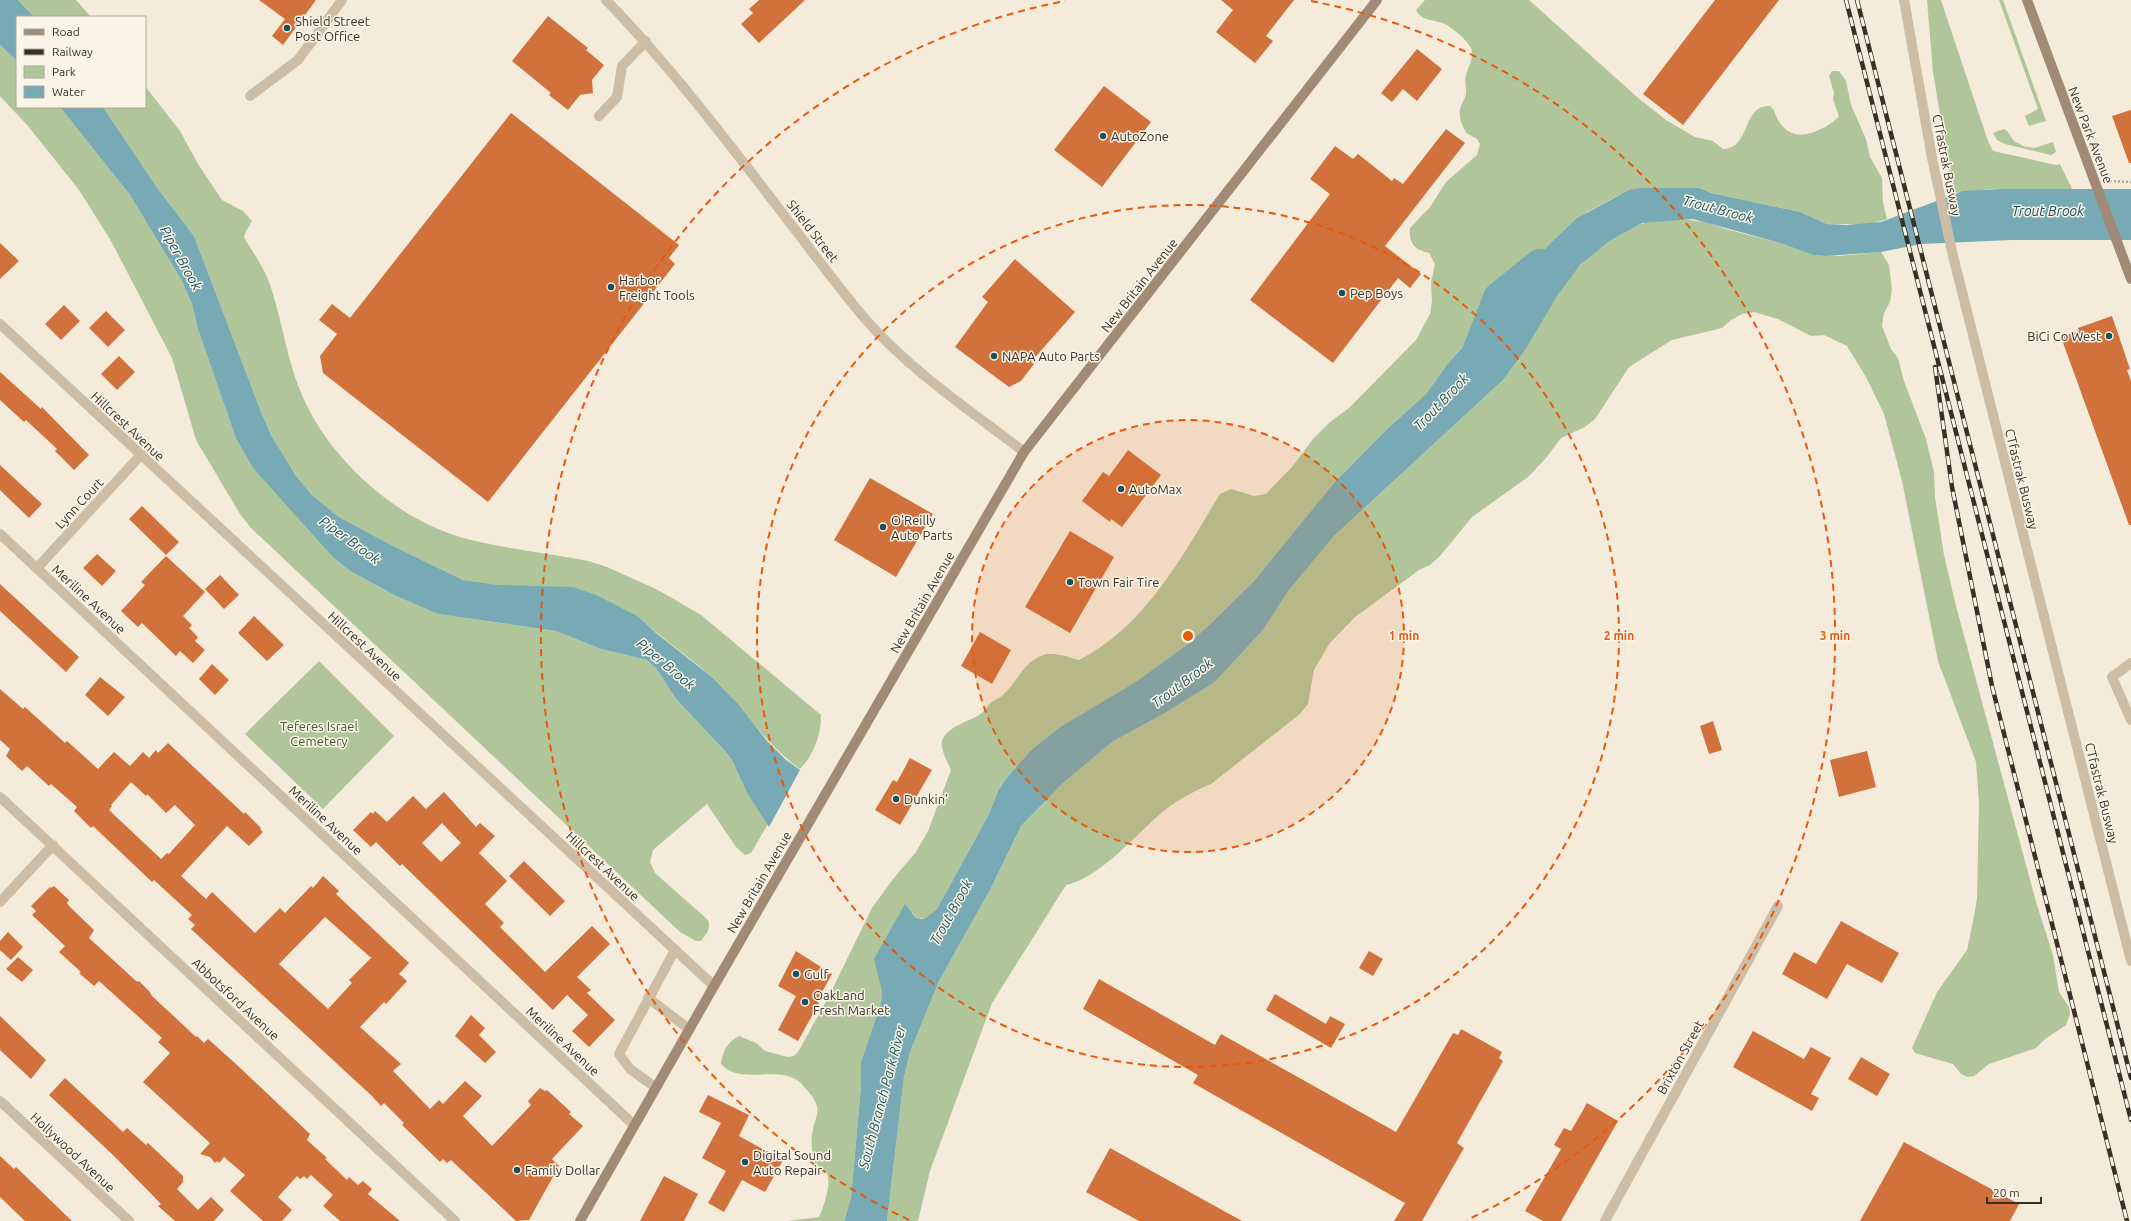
<svg xmlns="http://www.w3.org/2000/svg" width="2131" height="1221" viewBox="0 0 2131 1221" font-family="Ubuntu,sans-serif">
<style>
.green{fill:#b1c59a}
.water{fill:#77aab4}
.lines{fill:none;stroke-linecap:round;stroke-linejoin:round}
.river{stroke:#77aab4;stroke-width:32}
.building{fill:#d1723d;fill-rule:evenodd}
.path{stroke:#baa790;stroke-width:2.5;stroke-dasharray:2 2;stroke-linecap:butt}
.service{stroke:#cebda6;stroke-width:10}
.minor{stroke:#cebda6;stroke-width:10}
.secondary{stroke:#a18b77;stroke-width:10}
.rail-casing{stroke:#392f27;stroke-width:4.5}
.rail{stroke:#fbf5e8;stroke-width:3;stroke-dasharray:9;stroke-linecap:butt}
.ring{fill:none;stroke:#e8590c;stroke-width:2;stroke-dasharray:7 5}
.poi-dot{fill:#19525e;stroke:#fbf5e8;stroke-width:1.5}
.labels{text-anchor:middle;dominant-baseline:central;stroke-width:3;stroke-linejoin:round;paint-order:stroke}
.poi-label{font-size:13px;fill:#392f27;stroke:#fbf5e8;text-anchor:start}
.street-label{font-size:13px;fill:#392f27;stroke:#fbf5e8}
.park-label{font-size:13px;fill:#425929;stroke:#fbf5e8}
.water-label{font-size:14px;font-style:italic;fill:#19525e;stroke:#fbf5e8}
.centre{fill:#e8590c;stroke:#fbf5e8;stroke-width:2}
.ring-label{font-size:12px;text-anchor:middle;font-weight:bold;fill:#e8590c;stroke:#fbf5e8;stroke-width:3;stroke-linejoin:round;paint-order:stroke}
</style>
<rect width="100%" height="100%" fill="#f4ebdb"/>
<path class="green" d="M18,0h58l15,17h-57z
M1425,0h104l108,97 29,23 29,17 18,4 10,8c29,-1 18,-44 47,-43 6,5 5,10 9,16 16,24 43,9 60,-5l-6,-18 1,-6 -5,-17 3,-5h7l7,10 5,24 15,34 4,18 12,21 1,25 4,16 -17,5h-43l-27,-12 -89,-19 -11,-5h-23l-58,7 -32,17 -52,48 -32,36 -12,21 -42,45 -23,32 -39,35 -54,55 -79,97 -47,46 -19,17 -51,37 -77,46 -30,24 -25,29 -7,11 -9,23 -52,95c-6,6 -12,11 -21,9l-4,-6 -32,69 2,10 -1,12 -20,59v24l-10,112 -7,23h-56l31,-4c4,-8 14,-37 7,-45 -2,-3 -7,-5 -10,-7 -4,-10 -5,-19 -4,-30 3,-22 13,-24 -5,-45 -3,-3 -6,-8 -10,-10 -23,-14 -58,5 -76,-16 1,-13 7,-22 18,-28l17,7 9,8 23,6 6,-1 4,-4 31,-56 43,-88 21,-29 23,-27 12,-21 23,-61c-3,-7 -11,-21 -9,-29 4,-14 26,-19 37,-26 5,-3 8,-9 13,-13 3,-2 7,-4 10,-6 14,-12 22,-35 41,-41 11,-4 25,2 36,5 67,-34 104,-105 141,-166l11,-5 23,7 12,-2 26,-27 21,-28 17,-17 19,-14 67,-68 14,-26 2,-13 -1,-19 4,-18 -6,-11c-15,-4 -20,-9 -19,-25l20,-21 16,-25 31,-27 3,-11 -3,-5 -11,-6c-2,-5 -6,-11 -6,-17 -2,-10 5,-15 6,-23 1,-6 -2,-12 0,-18 2,-8 9,-19 5,-27 -4,-8 -21,-23 -29,-25 -11,-4 -20,-2 -26,-13z
M1927,0h14l47,141 5,10 63,14 4,-1 12,25h-80l-39,4 -20,-121z
M1999,0h4l43,121 -17,5 -4,-10 13,-7z
M0,45l17,16v46h43l70,88 52,86 10,23 6,25 37,107 117,136 46,25 40,17 118,17 45,18 46,11 9,8 20,31 49,52 7,9 15,33 21,31 -17,29 -6,2 -9,-8 -29,-43 -54,46 -3,12 5,11 53,47c3,9 -1,13 -7,21h-5l-16,-9 -429,-404 -11,-14 -44,-74 -24,-82 -61,-117 -32,-51 -51,-64 -28,-30z
M145,86l35,45 18,33 24,36 21,11 9,10 -6,10 -2,6c9,16 22,33 27,51 12,36 16,73 31,107 27,64 94,124 161,143 39,10 85,16 125,23l19,6 51,23 43,25 120,100c0,21 -7,39 -21,54 -35,-25 -56,-61 -86,-90 -24,-22 -52,-40 -75,-62l-140,-32 -36,-5 -70,-34 -54,-29 -27,-22 -16,-19 -25,-41 -10,-23 -67,-176 -36,-47 -55,-82h42z
M2004,129l3,2 7,10 9,5 11,2 19,-6 3,10 -5,3 -46,-11 -8,-4 -4,-7z
M1681,219l24,3 24,8 48,12 36,13 25,1 43,-4 8,13 3,25 -2,12 -6,11 -2,13 9,23 7,9 6,23 22,58 8,33 1,25 9,58 11,47 81,300 17,53 6,37 10,15 1,7 -4,11 -21,14 -9,9 -47,16 -15,12 -7,1 -6,-3 -8,-10 -38,-11 -3,-5 25,-56 30,-42 4,-19 6,-32 2,-96 -3,-41 -38,-101 -36,-180 -18,-67 -18,-37 -19,-31 -23,-11 -13,1 -33,-17 -24,-7 -12,2 -11,6 -9,8 -50,12 -43,27 -34,52 -10,8 -24,11 -15,20 -18,19 -56,40 -32,39 -10,9 -11,5 -64,47 -26,27 -15,26 -6,34 -8,10 -89,70c-17,7 -38,18 -52,31 -25,22 -60,63 -93,70l-74,118 -62,168 -12,50h-31l17,-144 6,-25 29,-71 51,-91 31,-64 42,-43 49,-41 53,-29 50,-31 48,-52 26,-40 45,-54 169,-156c40,-53 68,-135 138,-156 12,-4 27,-3 40,-5z
M319,661l75,75 -71,73 -78,-75z"/>
<path class="water" d="M0,0h18l16,17h-17v44l-17,-16z
M60,107h43l55,82 36,47 67,176 10,23 25,41 16,19 27,22 54,29 70,34 36,5 74,2 23,8 43,22 17,16 57,45 25,26 30,38 17,17 15,11 -31,57 -22,-34 -15,-33 -7,-9 -49,-52 -20,-31 -9,-8 -46,-11 -45,-18 -118,-17 -40,-17 -46,-25 -19,-15 -80,-89 -18,-32 -37,-107 -6,-25 -10,-23 -52,-86z
M1641,188h59l11,5 89,19 27,12 19,1 35,-3 82,-31 38,-2h130v51h-120l-90,4 -40,8 -55,4 -13,-1 -36,-13 -84,-23 -51,4 -33,18 -29,24 -23,31 -32,54 -22,30 -169,156 -45,54 -26,40 -48,52 -50,31 -53,29 -49,41 -42,43 -31,64 -51,91 -29,71 -6,25 -17,144h-43l7,-23 10,-112v-24l20,-59 1,-12 -8,-32 31,-55 11,14 6,1 5,-2 10,-8 52,-95 9,-23 7,-11 25,-29 30,-24 77,-46 51,-37 19,-17 47,-46 79,-97 54,-55 39,-35 23,-32 42,-45 12,-21 15,-18 33,-35 26,-25 52,-28z"/>
<g class="lines">
<path class="river" d="M1477,355l22,-57 41,-33"/>
</g>
<path class="building" d="M259,0h57l-33,45 -11,-9 13,-17z
M759,0h46l-46,43 -18,-19 12,-11 -4,-4z
M1221,0h73l-28,36 7,5 -18,22 -39,-31 17,-22z
M1715,0h64l-96,125 -40,-31z
M548,16l40,32 -2,2 18,15 -12,15 1,13 -13,2 -12,15 -19,-15 2,-2 -39,-32z
M1417,49l25,20 -25,32 -14,-12 -11,13 -11,-9z
M1104,86l47,36 -49,65 -48,-37z
M2131,110v53h-2l-17,-47z
M511,113l168,132 -10,13 6,6 -187,238 -165,-129 -3,-17 17,-22 -18,-14 13,-16 18,14z
M1446,129l19,14 -80,103 36,28 -11,14 -12,-10 -65,85 -83,-63 80,-106 -20,-15 25,-33 18,13 5,-5 34,27 2,-3 9,6z
M0,243l19,18 -19,18z
M1015,259l60,53 -44,50 3,2 -13,17 -12,6 -54,-40 33,-45 -6,-5z
M64,305l16,16 -19,19 -16,-16z
M106,311l19,19 -17,17 -19,-19z
M2112,316l18,53 -3,1 4,11v144h-2l-68,-188 18,-6 -1,-3z
M119,356l16,16 -18,18 -16,-16z
M0,372l41,37 1,-2 47,48 -15,15 -19,-19 2,-2 -31,-29 -2,2 -24,-22z
M1128,450l33,25 -39,52 -11,-8 -1,3 -28,-21 21,-29 6,4z
M0,465l42,39 -13,14 -29,-28z
M870,478l63,36 -37,63 -62,-37z
M142,506l37,36 -13,13 -37,-36z
M1070,531l44,26 -44,76 -45,-26z
M97,554l19,17 -14,15 -19,-18z
M166,556l39,36 -22,24 9,9 -3,3 9,9 -3,4 10,9 -12,13 -13,-12 -4,5 -34,-33 -4,4 -17,-16 24,-26 -4,-3z
M220,575l19,20 -15,14 -19,-20z
M0,584l79,73 -13,15 -66,-61z
M254,616l30,29 -17,16 -29,-28z
M980,632l31,18 -19,34 -31,-18z
M212,664l17,16 -14,15 -16,-16z
M100,677l25,20 -17,19 -23,-21z
M0,689l23,20 2,-2 40,36 2,-2 31,28 16,-17 16,14 13,-14 6,6 7,-8 2,3 10,-10 76,71 1,-2 16,16 -1,1 3,3 -14,14 -22,-20 -46,50 25,23 6,-7 43,41 25,-25 5,5 26,-27 2,2 10,-12 16,15 -3,3 73,69 -10,11 8,7 -21,23 -2,-2 -24,25 41,37 -8,7 37,38 9,-9 4,4 22,-23 17,15 -19,20 29,30 39,-41 -3,-4 12,-13 5,3 2,-1 24,22 -2,2 14,12 -31,33 7,7 -30,54 -13,1 -65,-61 -4,3 -4,-4 -3,3 -38,-37 2,-2 -20,-20 -3,3 -9,-10 -181,-167 4,-4 -7,-6 4,-4 -38,-35 -2,2 -59,-56 -2,2 -17,-17 3,-4 -26,-23 -2,2 -22,-20 -5,5 -16,-15 4,-7 -10,-9zM131,782l15,14 1,-2 19,19 9,-8 20,20 -26,29 -2,-1 -6,6 -52,-49 3,-4 -1,-1zM325,917l45,40h2l-23,23 3,3 -24,26 -49,-45z
M1713,721l9,29 -13,4 -9,-28z
M1867,751l9,36 -37,10 -9,-37z
M910,758l22,12 -32,55 -25,-15 18,-30 4,2z
M444,792l32,35 4,-4 15,13 -16,17 28,28 -22,23 19,19 -4,4 45,45 47,-46 18,18 -33,33 14,13 -4,3 28,27 -26,27 -17,-16 16,-16 -21,-20 -14,15 -151,-146 -2,2 -24,-24 -5,5 -18,-17 18,-18 2,2 2,-3 12,11 26,-26 13,13zM442,823l19,20 -20,19 -19,-19z
M524,861l41,40 -15,15 -41,-40z
M54,886l15,14 -2,3 2,3 25,24 -5,8 46,42 3,2 1,-1 10,10 3,5 44,41 1,-1 7,7 4,-4 28,25 74,70 -3,6 20,18 -2,1 22,21 2,-3 9,8 5,-4 9,8 -4,5 32,27h-60l-17,-15 10,-11 -22,-20 -4,4 -3,-3 -4,3 -3,-3 -19,21 14,13 -10,11h-19l-33,-30 15,-16 -21,-18 -5,6 -2,-2 -2,2 -5,-6 -10,-3 10,-11 -67,-61 27,-29 -12,-11 4,-4 -63,-57 -5,5 -15,-13 2,-1 -22,-20 6,-6 -33,-31 4,-4 -5,-5 19,-19 1,1z
M1841,921l58,32 -17,30 -35,-19 -20,35 -45,-25 12,-22 22,12z
M8,932l15,15 -12,13 -11,-10v-9z
M796,951l36,23 -15,27 2,2 -21,38 -20,-11 18,-34 -18,-10z
M1369,951l14,8 -10,17 -14,-8z
M18,957l15,13 -11,12 -16,-13z
M1099,979l116,66 6,-11 175,98 57,-99 5,2 3,-6 41,23 -3,6 4,3 -46,82 7,5 -42,73h-28l11,-18 -212,-120 5,-8 -115,-66z
M1275,994l51,30 4,-8 15,8 -14,24 -65,-38z
M471,1015l14,13 -6,7 17,17 -11,11 -30,-27z
M0,1016l46,44 -15,19 -31,-29z
M1753,1031l51,28 7,-12 20,11 -20,36 8,4 -7,13 -79,-44z
M1861,1057l29,17 -13,22 -29,-17z
M65,1078l58,54 4,-4 19,17 2,-2 35,33v6l-6,7 21,21 13,-13 13,13 -10,11h-39l-17,-15 3,-2 -47,-48 -65,-61z
M708,1095l41,20 -10,21 44,24 -18,32 -23,-12 -18,32 -16,-9 18,-32 -24,-13 19,-35 -22,-11z
M1587,1103l31,18 -57,100h-18l-18,-10 36,-62 -7,-4 10,-17 7,3z
M1904,1142l115,62 -9,17h-150z
M1110,1148l132,73h-103l-53,-29z
M0,1156l14,13 2,-2 56,54h-47l-25,-24z
M664,1176l34,18 -14,27h-44z"/>
<g class="lines">
<path class="path" d="M2110,181l21,1"/>
<path class="service" d="M1904,0l28,158 21,98 178,705
M250,96l48,-36 44,-60
M599,116l18,-19 5,-31 24,-25
M2131,663l-19,14 19,43
M648,998l41,31
M655,1087l-25,-18 -11,-15 56,-104"/>
<path class="minor" d="M606,0c67,69 125,146 184,223 25,32 50,67 77,98 45,51 104,90 157,131
M0,324l714,662
M0,534l634,591
M37,568l103,-112
M0,797l455,424
M0,902l53,-57
M0,1101l129,120
M1605,1221l173,-315"/>
<path class="secondary" d="M2027,0l104,279
M580,1221l134,-235 310,-534 353,-452"/>
<g class="rail-casing">
<path id="rail" d="M1846,0l285,1120
M1857,0l274,1078
M1935,367l17,120 40,199 135,535"/>
</g>
<use href="#rail" class="rail"/>
</g>
<circle cx="1188" cy="636" r="216" fill="#e8590c" fill-opacity=".12"/>
<g class="ring">
<circle cx="1188" cy="636" r="216"/>
<circle cx="1188" cy="636" r="431"/>
<path d="M909 1220A647 647 0 0 1 1065 1M1311 1A647 647 0 0 1 1467 1220"/>
</g>
<g class="poi-dot">
<circle cx="287" cy="28" r="4"/>
<circle cx="1103" cy="136" r="4"/>
<circle cx="611" cy="287" r="4"/>
<circle cx="1342" cy="293" r="4"/>
<circle cx="2109" cy="336" r="4"/>
<circle cx="994" cy="356" r="4"/>
<circle cx="1121" cy="489" r="4"/>
<circle cx="883" cy="527" r="4"/>
<circle cx="1070" cy="582" r="4"/>
<circle cx="896" cy="799" r="4"/>
<circle cx="796" cy="974" r="4"/>
<circle cx="805" cy="1002" r="4"/>
<circle cx="745" cy="1162" r="4"/>
<circle cx="517" cy="1170" r="4"/>
</g>
<g class="labels">
<g class="poi-label">
<text x="295" y="21">Shield Street<tspan x="295" dy="15">Post Office</tspan></text>
<text x="1111" y="136">AutoZone</text>
<text x="619" y="280">Harbor<tspan x="619" dy="15">Freight Tools</tspan></text>
<text x="1350" y="293">Pep Boys</text>
<text x="2101" y="336" text-anchor="end">BiCi Co West</text>
<text x="1002" y="356">NAPA Auto Parts</text>
<text x="1129" y="489">AutoMax</text>
<text x="891" y="520">O'Reilly<tspan x="891" dy="15">Auto Parts</tspan></text>
<text x="1078" y="582">Town Fair Tire</text>
<text x="904" y="799">Dunkin'</text>
<text x="804" y="974">Gulf</text>
<text x="813" y="995">OakLand<tspan x="813" dy="15">Fresh Market</tspan></text>
<text x="753" y="1155">Digital Sound<tspan x="753" dy="15">Auto Repair</tspan></text>
<text x="525" y="1170">Family Dollar</text>
</g>
<g class="street-label">
<text transform="translate(2091 135) rotate(69)">New Park Avenue</text>
<text transform="translate(1947 165) rotate(79)">CTfastrak Busway</text>
<text transform="translate(813 231) rotate(52)">Shield Street</text>
<text transform="translate(1139 285) rotate(-52)">New Britain Avenue</text>
<text transform="translate(128 426) rotate(43)">Hillcrest Avenue</text>
<text transform="translate(2022 479) rotate(76)">CTfastrak Busway</text>
<text transform="translate(79 503) rotate(-47)">Lynn Court</text>
<text transform="translate(89 599) rotate(43)">Meriline Avenue</text>
<text transform="translate(922 602) rotate(-60)">New Britain Avenue</text>
<text transform="translate(365 646) rotate(43)">Hillcrest Avenue</text>
<text transform="translate(2102 793) rotate(76)">CTfastrak Busway</text>
<text transform="translate(326 820) rotate(43)">Meriline Avenue</text>
<text transform="translate(603 866) rotate(43)">Hillcrest Avenue</text>
<text transform="translate(759 882) rotate(-60)">New Britain Avenue</text>
<text transform="translate(236 999) rotate(43)">Abbotsford Avenue</text>
<text transform="translate(563 1041) rotate(43)">Meriline Avenue</text>
<text transform="translate(1680 1057) rotate(-61)">Brixton Street</text>
<text transform="translate(73 1152) rotate(43)">Hollywood Avenue</text>
</g>
<g class="park-label">
<text x="319" y="726">Teferes Israel<tspan x="319" dy="15">Cemetery</tspan></text>
</g>
<g class="water-label">
<text transform="translate(1718 209) rotate(15)">Trout Brook</text>
<text x="2048" y="211">Trout Brook</text>
<text transform="translate(181 258) rotate(61)">Piper Brook</text>
<text transform="translate(1441 402) rotate(-46)">Trout Brook</text>
<text transform="translate(350 540) rotate(36)">Piper Brook</text>
<text transform="translate(666 664) rotate(40)">Piper Brook</text>
<text transform="translate(1182 683) rotate(-37)">Trout Brook</text>
<text transform="translate(951 912) rotate(-61)">Trout Brook</text>
<text transform="translate(882 1097) rotate(-75)">South Branch Park River</text>
</g>
</g>
<circle cx="1188" cy="636" r="6" class="centre"/>
<g class="ring-label">
<text x="1404" y="640">1 min</text>
<text x="1619" y="640">2 min</text>
<text x="1835" y="640">3 min</text>
</g>
<rect x="16" y="16" width="130" height="92" fill="#fbf5e8" stroke="#ada69b"/>
<rect x="24" y="29" width="20" height="6" fill="#a18b77" stroke="#ada69b"/>
<text x="52" y="36" font-size="12" fill="#392f27">Road</text>
<rect x="24" y="49" width="20" height="6" fill="#392f27" stroke="#ada69b"/>
<text x="52" y="56" font-size="12" fill="#392f27">Railway</text>
<rect x="24" y="66" width="20" height="12" fill="#b1c59a" stroke="#ada69b"/>
<text x="52" y="76" font-size="12" fill="#392f27">Park</text>
<rect x="24" y="86" width="20" height="12" fill="#77aab4" stroke="#ada69b"/>
<text x="52" y="96" font-size="12" fill="#392f27">Water</text>
<path d="M1987 1197v6h54v-6" fill="none" stroke="#392f27" stroke-width="2"/>
<text x="1993" y="1197" font-size="12" fill="#392f27" stroke="#fbf5e8" stroke-width="3" paint-order="stroke">20 m</text>
</svg>
